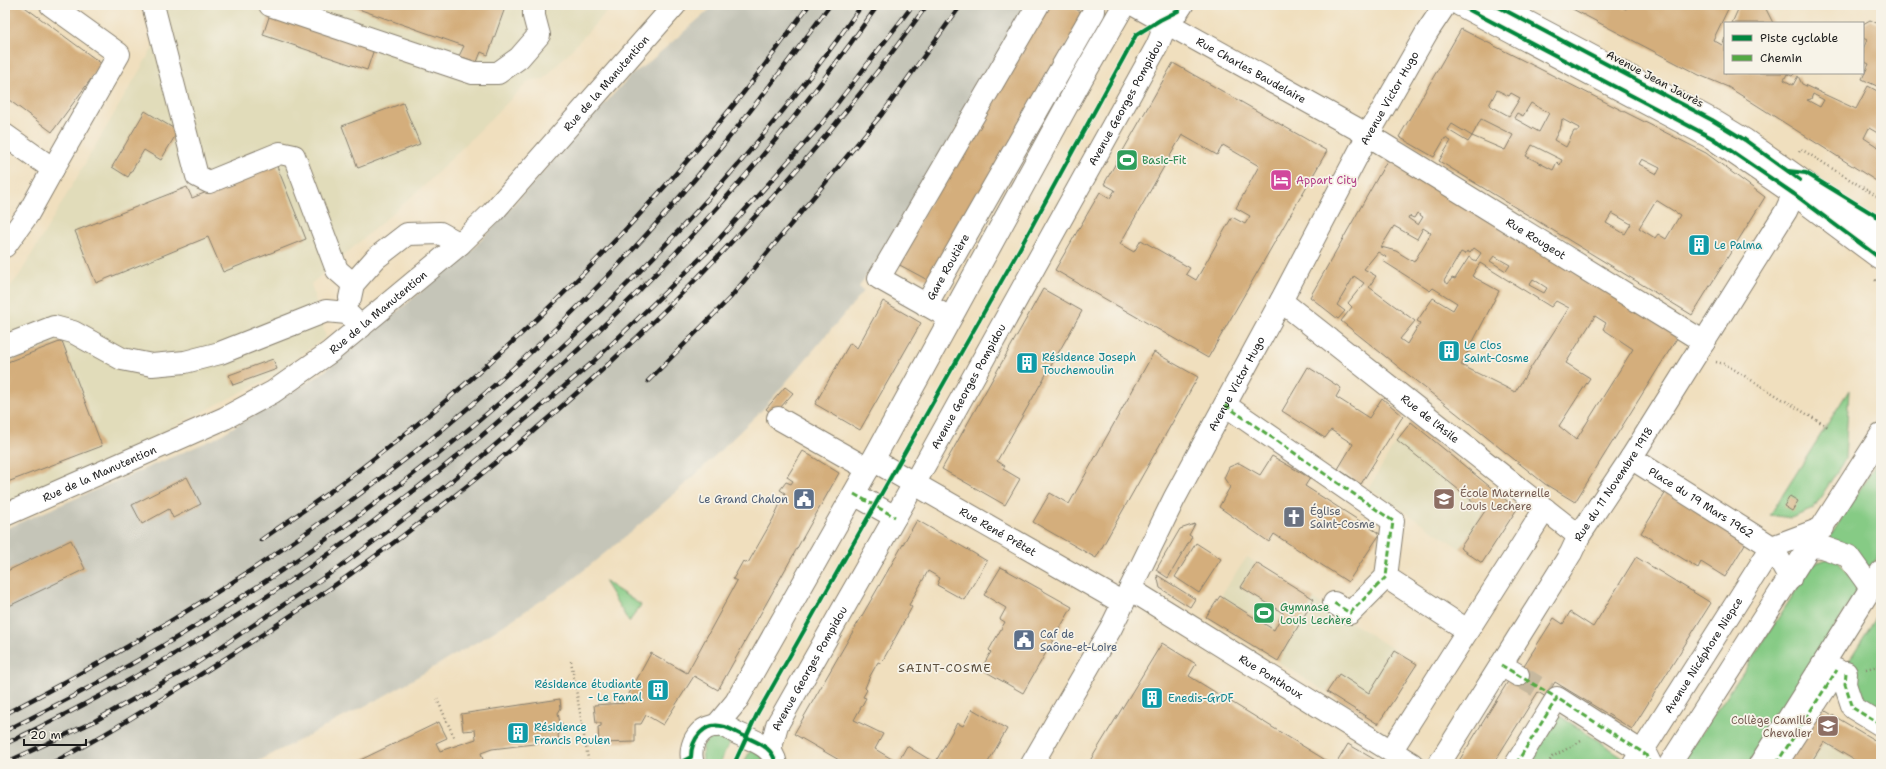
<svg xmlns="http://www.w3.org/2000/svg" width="1886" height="769" viewBox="0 0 1886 769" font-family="'Shantell Sans',sans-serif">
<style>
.built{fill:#e1dcba}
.industrial{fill:#c5c5b8}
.green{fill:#86cb85;stroke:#517450}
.building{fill:#d4ae7c;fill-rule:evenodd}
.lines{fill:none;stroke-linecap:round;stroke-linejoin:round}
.minor-tunnel{stroke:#c6b89e;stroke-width:22;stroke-dasharray:22 11;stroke-linecap:butt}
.minor-casing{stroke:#867e6d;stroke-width:24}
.major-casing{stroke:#867e6d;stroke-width:24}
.path{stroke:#867e6d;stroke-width:2.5;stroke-dasharray:1 3;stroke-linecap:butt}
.minor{stroke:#fff;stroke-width:22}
.major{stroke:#fff;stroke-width:22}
.rail-casing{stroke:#1c1c1c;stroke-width:4.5}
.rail{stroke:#f7f3e8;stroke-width:3;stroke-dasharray:9;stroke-linecap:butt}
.quiet{stroke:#52a943;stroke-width:3;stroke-dasharray:6 3;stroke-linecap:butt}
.cycleway-casing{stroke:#f7f3e8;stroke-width:6}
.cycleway{stroke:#00873e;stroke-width:4}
.labels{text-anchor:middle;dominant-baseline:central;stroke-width:3.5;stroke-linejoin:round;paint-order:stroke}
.street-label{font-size:11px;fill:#1c1c1c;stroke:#f7f3e8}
.leisure-label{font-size:11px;fill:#27864d;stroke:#f7f3e8;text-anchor:start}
.hotel-label{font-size:11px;fill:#b23c85;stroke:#f7f3e8;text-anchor:start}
.culture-label{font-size:11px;fill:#0d838f;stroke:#f7f3e8;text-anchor:start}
.education-label{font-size:11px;fill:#785e54;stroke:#f7f3e8;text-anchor:start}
.service-label{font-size:11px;fill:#4e5e75;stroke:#f7f3e8;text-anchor:end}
.worship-label{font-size:11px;fill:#5b616d;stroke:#f7f3e8;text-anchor:start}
.neighbourhood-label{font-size:12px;letter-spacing:1px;fill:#5c4f3e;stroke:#f7f3e8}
</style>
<rect width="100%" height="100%" fill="#f7f3e8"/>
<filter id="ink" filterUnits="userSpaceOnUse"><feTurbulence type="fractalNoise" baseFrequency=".025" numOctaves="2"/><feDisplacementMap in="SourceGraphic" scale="8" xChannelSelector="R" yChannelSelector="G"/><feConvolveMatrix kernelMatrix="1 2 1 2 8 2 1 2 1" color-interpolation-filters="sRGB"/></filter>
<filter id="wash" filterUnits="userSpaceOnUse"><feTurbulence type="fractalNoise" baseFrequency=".012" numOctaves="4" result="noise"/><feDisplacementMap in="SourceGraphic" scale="16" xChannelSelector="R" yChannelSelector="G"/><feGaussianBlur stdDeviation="0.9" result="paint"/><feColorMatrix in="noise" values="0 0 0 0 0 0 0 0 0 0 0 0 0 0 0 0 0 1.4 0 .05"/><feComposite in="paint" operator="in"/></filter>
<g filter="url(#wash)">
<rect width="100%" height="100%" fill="#f0dfbe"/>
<path class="built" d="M145,5h468l-69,74 -14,1 -104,104 -115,100 15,53 -57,41 -161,82 -103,45v-213l14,-16 139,-237z
M1411,422l106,87 -35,54 -113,-75 28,-48z
M1247,557l170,107 -39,60 -172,-107z
M1819,707l62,37v20h-98z"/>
<path class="industrial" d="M715,5h314l-122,210 -48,72 5,4 -101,118 -68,66 -63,56 -64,52 -81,53 -101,59 -133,69h-248v-235l209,-90 106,-64 153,-126 157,-173 19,-14z"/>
<path class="green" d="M1849,390l-4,69 -32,50 -22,9 -21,-3z
M1881,456v96l-10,16 -43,-28z
M1827,559h10l19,25v9l-107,171h-69l68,-99 65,-101z
M604,581l37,24 -12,17z
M1881,610v106l-49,-29z
M1560,716l63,41 -4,7h-90z
M716,733l16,5 -13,26h-16l-1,-18z
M752,748l9,6 4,10h-22z"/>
<g id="blocks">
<path class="building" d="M5,5h17l80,59 -50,68 -47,-35z
M347,5h159l-18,50 -7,-3 -4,10 -18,-6 5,-10z
M1042,5h27l15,9 -149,270 -39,-21z
M1565,5h53l8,4 1,-4h103l-17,35 9,5 3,-7v35h70l-3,3 -5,-2 -3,6 9,5 5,-9 4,8 54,25 12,-23 13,7v42l-12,-7 -5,10 14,9 1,-3 2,1v39l-153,-97 -29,-12zM1813,94l11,6 -4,7 -13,-7 4,-1z
M1740,5h24l9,18h-41z
M271,11l104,35 -8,24 -104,-35z
M1870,20l11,5v63l-19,-9 7,-15 -6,-3v-12l4,-9 -4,-2v-14z
M1461,29l245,124 59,44 -73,118 -253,-154 12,-20 -6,-3 -11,19 -35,-20zM1497,90l12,6 2,-3 9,5 -11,18 -20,-11zM1531,103l18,10 -10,19 -25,-14 3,-5 6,3zM1481,119l32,16 -8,15 -33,-14zM1562,119l17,9 -1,3h-4l-8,16 -12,-7 7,-14zM1452,124l20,12 -4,6 -20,-12zM1532,145l30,15 -2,5 -3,-3 -4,8 -27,-14zM1642,159l18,9 -3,6 -18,-10zM1656,200l24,15 -14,24 -8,-5 -3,4 -16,-10zM1612,213l19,11 -6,10 -19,-11z
M1173,63l154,88 -119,207 -153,-88 45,-78 10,6 5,-8 -11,-6zM1182,135l35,20 6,-10 36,21 -23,42 14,8 -5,8 -13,-7 -36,63 -10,-6 4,-6 -49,-28 -7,12 -14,-8z
M403,103l17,41 -62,24 -16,-42z
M145,111l33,20 -17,29 -17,-10 -16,27 -16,-10z
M1388,159l291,176 -104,167 -30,-18 -204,-163 11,-14 -4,-4 16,-20 -10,-7 -17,29 8,6 -7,8 -28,-22zM1417,213l6,4 -5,8 -10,-7 1,-2 5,2zM1394,226l23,13 6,-11 8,5 -17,29 -18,-11 -15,-4zM1474,248l7,5 -5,8 -7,-4 -14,22 -3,-1 -4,6 -4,-3 17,-29 4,2 2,-3 3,2zM1378,252l8,5 -3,4 47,30 3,-3 24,15 -4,7 -20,-12 -16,23 3,2 -13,21 -7,-5 15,-18 -46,-34 7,-11 -12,-7zM1494,256l16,9 -4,6 -16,-10zM1480,263l71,44 5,-6 13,7 -54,84 -54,-27 38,-74 -27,-15zM1533,279l14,9 -3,5 -15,-8zM1595,316l11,7 -3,6 30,20 -57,91 -17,-14 31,-48 -24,-15z
M276,164l30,75 -83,33 -15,-35 -112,46 -21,-52 112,-44 5,11z
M1043,289l39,22 -85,150 8,5 -2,3 17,10 -15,26 -63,-36z
M883,301l38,22 -61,107 -45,-26 35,-61 7,5z
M62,341l40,105 -97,37v-120z
M1154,352l44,25 -102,181 -63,-36 17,-29 19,11z
M273,359l4,10 -44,16 -4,-10z
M1308,367l33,21 -5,9 33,21 13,-20 21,18 -42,68 -23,-15 15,-25 -22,-14 -6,8 -43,-27z
M785,387l8,6 -19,22 -8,-6z
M1411,422l106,87 -35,54 -22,-15 25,-37 -88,-71z
M803,451l36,22 -121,217 -24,-14 -31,49 -17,-10 -5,9h-6v18l-36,1 -1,-16 3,-1v-3h-5l-2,-18 30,-2 27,-50 36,20 50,-92 -4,-2 10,-18 5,2 25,-44 12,-26 -5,-3 6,-8 5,2 2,-3 -6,-4z
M1272,456l38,22 -5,8 75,48 -32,48 -74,-48 -5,8 -50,-35 11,-20 -6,-9 5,-11 10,-4 21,12z
M187,477l14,27 -28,14 -4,-9 -27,15 -10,-19z
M1666,492l82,47 -23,38 -24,-15 -3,6 -57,-35z
M1790,496l8,5 -6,10 -8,-5z
M917,520l70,41 -23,39 -27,-15 3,-7 -12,-7 -19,34 3,2 -30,55 -1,1 -3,-1 -8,14 -5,12 2,2 -4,7 3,1 -12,22 29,14 -8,15 15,9 8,4 9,-16 28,17 22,-40 6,3 9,-17 35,20 -20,35h-141l-52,-30z
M1195,524l-6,11 3,2 -24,41 -12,-8 24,-41z
M71,540l14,29 -80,39v-36z
M1196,543l25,16 -22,34 -24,-16z
M1636,557l75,46 -79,126 -77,-47 -9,15 -8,-5 -45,72h-36l55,-89 4,3 38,-60 9,6 7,-12 23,15z
M1256,563l58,36 -36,62 -72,-44 14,-21 54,34 9,-17 -42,-26z
M1001,567l71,40 -49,86 -42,-24 10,-17 -2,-2 16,-28 -5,-3 6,-11 -22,-13z
M1157,575l38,24 -5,8 -30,-19z
M1162,643l34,21 -7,12 143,88h-244z
M1395,651l22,13 -39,60 -51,-32 12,-18 30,19z
M560,699l1,9 -3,5 2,10h2l1,6 -5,6 1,6 -67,8 -11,4 2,7 -13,4h-118l87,-42 8,16 -11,5 4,8 36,-12 -1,-9 -12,1 -2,-17z
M1819,707l62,37v20h-20l-37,-22 -14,22h-27z
M1348,744l29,17 5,3h-46z"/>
</g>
</g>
<g filter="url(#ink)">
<use href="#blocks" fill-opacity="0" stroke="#867e6d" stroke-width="1"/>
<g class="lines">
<path class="minor-tunnel" d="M1518,675l30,18"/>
<g class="minor-casing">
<g id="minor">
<path d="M51,5l68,49 -66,115"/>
<path d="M153,5l44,171 12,6 71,-29 14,3 43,114 16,14"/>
<path d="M270,5l203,68h25l21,-15 20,-23 -5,-19v-11"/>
<path id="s1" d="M1134,5l234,130 336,207"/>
<path d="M1460,5l252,133 82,56 87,65"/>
<path d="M1495,5l217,115 33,20 136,96"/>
<path d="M1160,20l18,-9 4,-6"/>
<path d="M5,135l48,34 -25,45 -23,32"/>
<path d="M350,298l3,-14 23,-26 31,-24 33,-1 20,11"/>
<path id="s2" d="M1281,301l298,235"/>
<path id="s3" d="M926,305l168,-294"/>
<path d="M950,318l-71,-40 159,-273"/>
<path d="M5,346l49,-19 19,5 49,27 30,6 33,-3 35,-9 106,-42 21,2 14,14"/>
<path d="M1225,405l168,116 -7,56 -36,36 -16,-10"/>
<path d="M778,418l90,51"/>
<path id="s4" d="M1631,458l141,89 18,32"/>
<path id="s5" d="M873,460l250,143"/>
<path d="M854,494l41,23"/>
<path id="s6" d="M5,515l220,-97 48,-26 57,-40 130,-108 33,-32 182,-207"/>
<path d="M1811,546l11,1 26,9 23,32"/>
<path d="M1386,577l81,53"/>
<path id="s7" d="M1130,589l282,175"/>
<path d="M1501,665l17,10"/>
<path d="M1846,673l-1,11 8,24 28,17"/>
<path d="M716,726l20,-24 137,-242 209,-382 42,-73"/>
<path id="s8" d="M770,751l7,-26 137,-241 243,-438 5,-12 -2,-14"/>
<path d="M1391,751l154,-242"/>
<path d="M693,764c-6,-19 7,-42 30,-38 5,1 11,6 16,8 15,7 34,12 37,30"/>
<path id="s9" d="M1032,764l79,-136 63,-129 107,-198 87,-166 59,-103 18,-27"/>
<path id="s10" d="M1439,764l132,-211 8,-17 52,-78 155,-247 14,-31"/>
<path d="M1516,764l41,-66 85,54 4,3 4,8"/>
<path id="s11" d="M1634,764l138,-217 51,-19"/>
<path d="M1776,764l61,-94"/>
</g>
</g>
<g class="major-casing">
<path id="major" d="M1670,764l211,-329
M1760,764l121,-192"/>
</g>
<path class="path" d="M1799,152l2,-3 80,50
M635,273l14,12
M1875,280l6,4
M657,294l16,15
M1716,362l9,2 103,63
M571,661l18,103
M1866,669l15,-4
M437,699l17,38
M1548,764l4,-7 31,-17"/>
<use href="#minor" class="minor"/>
<use href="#major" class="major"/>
<g class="rail-casing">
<path id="rail" d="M648,381l82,-83 152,-184 79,-109
M261,540c33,-23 66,-45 98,-70 138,-104 264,-228 373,-363 27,-33 52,-68 77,-102
M5,714c219,-114 430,-257 601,-436 83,-86 154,-177 224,-273
M5,731c224,-110 424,-253 602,-427 94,-92 180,-191 255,-299
M5,744c341,-161 657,-430 873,-739
M5,763l88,-41 101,-57 147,-99 67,-50 67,-54 118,-100 119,-115 107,-120 94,-122
M50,764c63,-32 121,-71 181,-109 269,-172 509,-390 696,-650"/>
</g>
<use href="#rail" class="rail"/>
<path class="quiet" d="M1225,405l168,116 -7,56 -36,36 -16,-10
M854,494l41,23
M1501,665l56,33
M1846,673l-1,11 8,24 28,17
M1516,764l41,-66 85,54 4,3 4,9
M1776,764l61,-94"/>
<g class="cycleway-casing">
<path id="cycleway" d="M1460,5l252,133 82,56 87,65
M1495,5l217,115 33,20 55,40
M1788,171l18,2 75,46
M678,764l13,-7c0,-17 13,-37 34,-30 6,2 13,6 19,9 14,7 29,11 32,28
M734,764l23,-50 262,-464 117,-215 24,-15 18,-9 4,-6"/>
</g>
<use href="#cycleway" class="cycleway"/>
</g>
</g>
<defs>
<g id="stadium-square" transform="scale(1.15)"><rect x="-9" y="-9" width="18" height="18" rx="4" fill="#2e9e5b" stroke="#f7f3e8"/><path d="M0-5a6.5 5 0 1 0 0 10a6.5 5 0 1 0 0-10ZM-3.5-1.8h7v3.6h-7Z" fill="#fff"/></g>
<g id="hotel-square" transform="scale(1.15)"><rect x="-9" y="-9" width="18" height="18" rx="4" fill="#d1479c" stroke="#f7f3e8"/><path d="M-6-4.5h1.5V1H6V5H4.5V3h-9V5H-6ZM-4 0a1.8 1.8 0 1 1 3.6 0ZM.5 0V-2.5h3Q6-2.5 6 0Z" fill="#fff"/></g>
<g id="building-square" transform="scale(1.15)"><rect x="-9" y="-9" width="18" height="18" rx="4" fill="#0f9aa8" stroke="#f7f3e8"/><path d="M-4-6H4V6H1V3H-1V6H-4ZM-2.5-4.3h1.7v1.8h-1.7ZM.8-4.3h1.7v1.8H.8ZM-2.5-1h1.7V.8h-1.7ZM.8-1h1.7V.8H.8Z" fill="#fff"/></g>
<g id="civic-square" transform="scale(1.15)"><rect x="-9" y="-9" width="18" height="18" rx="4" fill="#5c6f8a" stroke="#f7f3e8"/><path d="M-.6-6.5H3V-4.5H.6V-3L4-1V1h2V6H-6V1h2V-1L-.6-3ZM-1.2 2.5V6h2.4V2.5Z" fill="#fff"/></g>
<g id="school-square" transform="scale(1.15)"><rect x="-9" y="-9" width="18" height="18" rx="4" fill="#8d6e63" stroke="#f7f3e8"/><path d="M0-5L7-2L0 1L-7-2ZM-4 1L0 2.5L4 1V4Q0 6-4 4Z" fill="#fff"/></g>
<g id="church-square" transform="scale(1.15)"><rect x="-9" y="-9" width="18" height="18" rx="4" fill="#6b7280" stroke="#f7f3e8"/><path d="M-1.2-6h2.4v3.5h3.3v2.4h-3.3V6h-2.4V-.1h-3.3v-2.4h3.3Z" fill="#fff"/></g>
</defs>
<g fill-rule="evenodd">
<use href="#stadium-square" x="1127" y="160"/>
<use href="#hotel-square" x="1281" y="180"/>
<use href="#building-square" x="1699" y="245"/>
<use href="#building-square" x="1449" y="351"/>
<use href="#building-square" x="1027" y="363"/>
<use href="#civic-square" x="804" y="499"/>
<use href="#school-square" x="1444" y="499"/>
<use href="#church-square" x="1294" y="517"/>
<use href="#stadium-square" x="1264" y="613"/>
<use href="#civic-square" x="1024" y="640"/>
<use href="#building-square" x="658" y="690"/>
<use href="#building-square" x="1152" y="698"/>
<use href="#school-square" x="1828" y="726"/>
<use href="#building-square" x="518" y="733"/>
</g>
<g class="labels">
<g class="street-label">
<text stroke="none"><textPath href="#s1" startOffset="134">Rue Charles Baudelaire</textPath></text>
<text transform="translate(1655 79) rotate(28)">Avenue Jean Jaurès</text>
<text stroke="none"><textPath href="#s6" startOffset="751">Rue de la Manutention</textPath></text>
<text stroke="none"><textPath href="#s9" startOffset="756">Avenue Victor Hugo</textPath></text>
<text stroke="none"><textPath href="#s8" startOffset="740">Avenue Georges Pompidou</textPath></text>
<text stroke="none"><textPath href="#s1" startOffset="465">Rue Rougeot</textPath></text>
<text stroke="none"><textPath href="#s3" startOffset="44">Gare Routière</textPath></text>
<text stroke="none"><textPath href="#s6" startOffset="427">Rue de la Manutention</textPath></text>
<text stroke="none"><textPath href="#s9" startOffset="432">Avenue Victor Hugo</textPath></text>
<text stroke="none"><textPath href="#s8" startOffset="416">Avenue Georges Pompidou</textPath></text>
<text stroke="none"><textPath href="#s2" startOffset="190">Rue de l'Asile</textPath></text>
<text stroke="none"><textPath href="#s6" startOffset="103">Rue de la Manutention</textPath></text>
<text stroke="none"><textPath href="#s10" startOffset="330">Rue du 11 Novembre 1918</textPath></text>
<text stroke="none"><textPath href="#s4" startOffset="83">Place du 19 Mars 1962</textPath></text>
<text stroke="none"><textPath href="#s5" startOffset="144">Rue René Prêtet</textPath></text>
<text stroke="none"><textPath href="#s11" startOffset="129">Avenue Nicéphore Niepce</textPath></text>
<text stroke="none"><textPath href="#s8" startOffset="92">Avenue Georges Pompidou</textPath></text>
<text stroke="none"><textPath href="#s7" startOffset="166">Rue Ponthoux</textPath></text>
</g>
<g class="leisure-label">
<text x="1142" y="160">Basic-Fit</text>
<text x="1280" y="607">Gymnase<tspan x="1280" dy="13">Louis Lechère</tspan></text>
</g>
<g class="hotel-label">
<text x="1296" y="180">Appart City</text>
</g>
<g class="culture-label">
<text x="1714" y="245">Le Palma</text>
<text x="1464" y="345">Le Clos<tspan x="1464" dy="13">Saint-Cosme</tspan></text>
<text x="1042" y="357">Résidence Joseph<tspan x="1042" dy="13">Touchemoulin</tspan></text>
<text x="642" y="684" text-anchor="end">Résidence étudiante<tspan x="642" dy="13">- Le Fanal</tspan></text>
<text x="1168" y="698">Enedis-GrDF</text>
<text x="534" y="727">Résidence<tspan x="534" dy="13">Francis Poulen</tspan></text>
</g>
<g class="education-label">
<text x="1460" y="493">École Maternelle<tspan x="1460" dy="13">Louis Lechere</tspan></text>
<text x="1812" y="720" text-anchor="end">Collège Camille<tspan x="1812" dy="13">Chevalier</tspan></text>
</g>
<g class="service-label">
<text x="788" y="499">Le Grand Chalon</text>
<text x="1040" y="634" text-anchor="start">Caf de<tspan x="1040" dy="13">Saône-et-Loire</tspan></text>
</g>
<g class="worship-label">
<text x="1310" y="511">Église<tspan x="1310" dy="13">Saint-Cosme</tspan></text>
</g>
<g class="neighbourhood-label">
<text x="945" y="668">SAINT-COSME</text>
</g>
</g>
<rect width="1886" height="769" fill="none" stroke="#f7f3e8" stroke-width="20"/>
<rect x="1724" y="22" width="140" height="52" fill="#f7f3e8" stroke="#9f9d96"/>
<rect x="1732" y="35" width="20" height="6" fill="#00873e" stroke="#9f9d96"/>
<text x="1760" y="42" font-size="12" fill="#1c1c1c">Piste cyclable</text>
<rect x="1732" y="55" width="20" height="6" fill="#52a943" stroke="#9f9d96"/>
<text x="1760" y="62" font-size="12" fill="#1c1c1c">Chemin</text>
<path d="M24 739v6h62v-6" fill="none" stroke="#1c1c1c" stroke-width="2"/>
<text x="30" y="739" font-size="12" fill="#1c1c1c" stroke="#f7f3e8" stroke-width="3" paint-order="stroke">20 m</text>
</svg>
